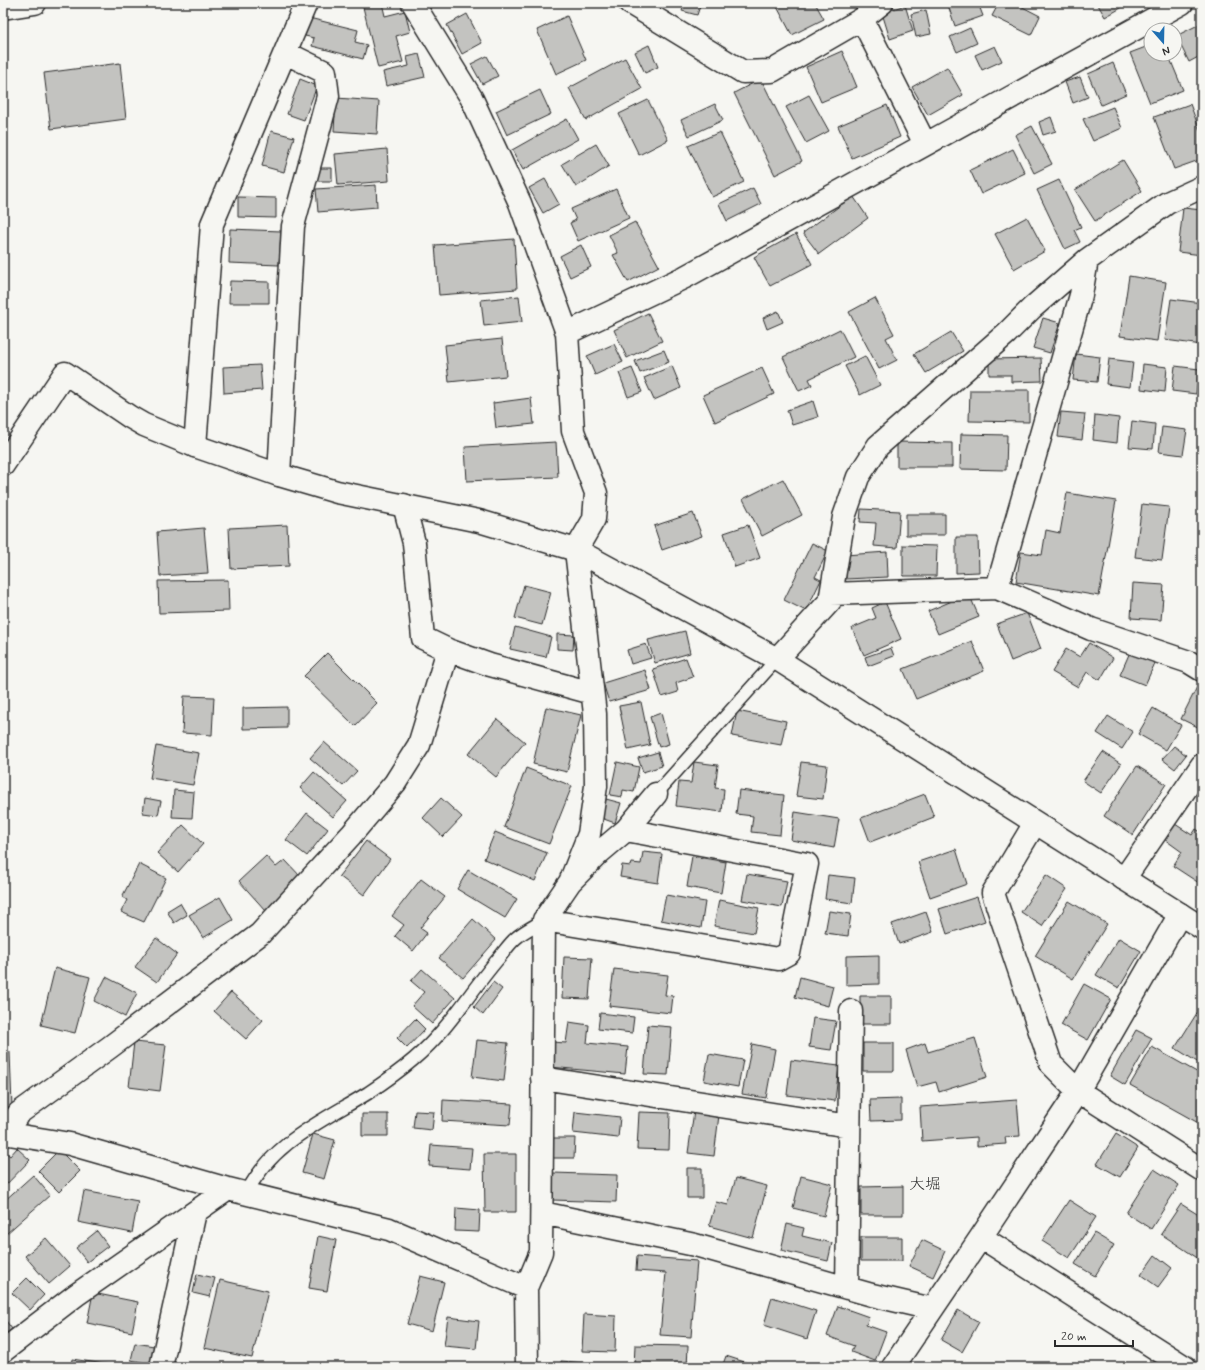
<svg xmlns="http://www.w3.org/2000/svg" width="1205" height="1370" viewBox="0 0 1205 1370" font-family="Mynerve,'Klee One',sans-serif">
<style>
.building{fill:#c3c3c0;stroke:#2b2b2b}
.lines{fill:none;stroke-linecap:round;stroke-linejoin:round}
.lane-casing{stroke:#2b2b2b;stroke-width:15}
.street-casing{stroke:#2b2b2b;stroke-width:25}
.secondary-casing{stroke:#2b2b2b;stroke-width:25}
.lane{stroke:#f6f6f2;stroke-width:12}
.street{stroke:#f6f6f2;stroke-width:22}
.secondary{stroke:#f6f6f2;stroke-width:22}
.labels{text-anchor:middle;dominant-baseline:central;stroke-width:3;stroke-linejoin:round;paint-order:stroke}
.neighbourhood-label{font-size:16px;fill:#2b2b2b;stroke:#f6f6f2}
</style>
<rect width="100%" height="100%" fill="#f6f6f2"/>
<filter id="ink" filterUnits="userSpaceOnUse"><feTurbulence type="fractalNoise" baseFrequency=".025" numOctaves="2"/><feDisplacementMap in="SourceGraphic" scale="8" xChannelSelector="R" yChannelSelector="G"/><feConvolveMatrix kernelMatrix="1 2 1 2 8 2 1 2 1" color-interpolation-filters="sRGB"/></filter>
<g filter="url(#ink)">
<path class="building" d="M362,3h20l3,13 20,-5 5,21 -14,4 7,26 -25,6z
M685,3h16l-4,12 -15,-4z
M775,3h40l9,16 -32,16z
M953,3h25l5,13 -28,10 -7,-21z
M999,3h16l25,13 -9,19 -39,-19z
M1097,3h33l-25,14z
M905,5l8,26 -23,8 -8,-26z
M926,10l5,24 -15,3 -5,-23z
M467,14l15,29 -20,11 -15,-29z
M567,16l19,44 -30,14 -19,-44z
M309,18l49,12 -3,12 12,3 -4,14 -51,-13 2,-8 -9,-2z
M1202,23v32l-13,7 -13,-26z
M970,28l7,15 -20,9 -7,-15z
M649,45l9,22 -13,6 -10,-21z
M1151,45v9h17l15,36 -33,13 -20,-50z
M995,46l7,15 -20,9 -7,-15z
M842,51l15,36 -36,15 -15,-35z
M419,54l6,23 -39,9 -3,-14 26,-6 -2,-9z
M487,56l11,20 -16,8 -11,-20z
M625,58l17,31 -56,31 -17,-32z
M120,63l6,56 -75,10 -7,-56z
M1113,63l13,31 -25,11 -13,-31z
M947,67l16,28 -35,20 -16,-28z
M1080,77l8,20 -15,6 -8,-21z
M300,79l17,7 -13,34 -17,-6z
M761,79l41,82 -27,14 -41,-82z
M540,90l11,24 -44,21 -11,-24z
M809,95l20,36 -23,12 -20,-36z
M336,98l43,3 -2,33 -43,-3z
M648,100l20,40 -29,15 -20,-41z
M715,104l8,16 -34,16 -8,-16z
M1190,104l12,32v23l-28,10 -20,-52z
M887,105l13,32 -48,21 -14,-32z
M1113,107l9,21 -29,13 -10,-22z
M1051,117l5,14 -13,4 -4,-13z
M567,119l11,20 -55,31 -11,-20z
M1032,126l20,38 -18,9 -19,-38z
M271,131l23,6 -10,35 -22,-6z
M720,132l24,50 -32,15 -24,-51z
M596,144l13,22 -33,21 -14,-23z
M387,149l2,32 -51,4 -3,-31z
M1013,149l12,24 -44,21 -11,-24z
M1123,160l19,31 -47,30 -20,-31z
M317,168h15v13h-16z
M545,179l14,25 -16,9 -14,-25z
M1059,180l22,47 -7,3 6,12 -15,7 -28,-59z
M376,185l1,22 -59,5 -2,-23z
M753,188l8,16 -34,17 -8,-17z
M616,189l13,29 -51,23 -8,-18 6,-3 -5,-11z
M853,196l15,22 -49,36 -16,-21z
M238,197l38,1v20l-38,-1z
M1183,208l19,2v45l-24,-3z
M1027,217l18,34 -31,18 -19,-35z
M635,222l24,44 -31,16 -15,-27 5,-2 -9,-18z
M230,229l51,2 -2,34 -50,-2z
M796,234l16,30 -42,22 -16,-29z
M514,239l3,50 -78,6 -4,-50z
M581,245l10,22 -21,10 -10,-21z
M1129,276l37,6 -9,59 -37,-5z
M230,281l39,1v21h-40z
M519,296l3,26 -38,4 -3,-26z
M875,298l19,36 -8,4 11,22 -18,9 -30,-57z
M1171,299l31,4v42l-37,-5z
M778,311l5,11 -16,7 -4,-11z
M648,313l14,28 -35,17 -13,-28z
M1043,318l17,5 -10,30 -17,-5z
M840,329l14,28 -45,22 3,6 -13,6 -16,-34z
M951,332l12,19 -37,22 -12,-19z
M502,339l4,37 -57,6 -4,-37z
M614,344l9,18 -28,13 -8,-19z
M664,350l5,12 -29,11 -5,-12z
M1076,354l24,3 -3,25 -24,-2z
M865,356l15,29 -20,10 -15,-29z
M1041,358l1,23 -31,1v-7h-22v-16z
M1109,359l24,3 -3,25 -24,-3z
M1143,364l24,3 -2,25 -24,-3z
M260,365l2,25 -38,3 -1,-26z
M672,366l9,22 -27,12 -10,-22z
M1175,366l24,3 -3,25 -24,-3z
M632,368l10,24 -14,5 -9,-24z
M762,368l12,26 -59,28 -12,-27z
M970,390h59v32l-60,-1z
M531,398l3,26 -38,4 -3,-25z
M813,401l5,16 -26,8 -5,-15z
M1061,412l24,2 -3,26 -24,-3z
M1095,415l24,3 -2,25 -24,-3z
M1132,421l23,3 -2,25 -24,-2z
M1162,427l25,3 -4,25 -24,-3z
M961,434l46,1 -1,35 -46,-1z
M556,442l2,35 -91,4 -2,-34z
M897,442l55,1v24h-55z
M783,479l19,36 -40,21 -19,-37z
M1067,493l49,8 -17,95 -83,-14 5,-30 21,3 4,-25 14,3z
M1142,504l27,3 -7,53 -27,-3z
M861,509l39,2 -3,37 -23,-2 2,-23 -16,-1z
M693,513l9,23 -40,14 -8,-24z
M906,514h39v21h-39z
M287,525l2,41 -58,3 -2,-41z
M748,525l12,33 -25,9 -11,-34z
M204,528l4,45 -48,3 -3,-44z
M956,537h22l1,35 -23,1z
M812,543l16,8 -13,26 6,3 -15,31 -22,-11z
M903,545l34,1 -1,30h-33z
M887,552l1,25 -42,2 -1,-24z
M228,580l1,31 -70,2 -1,-32z
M1133,583l31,2 -3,35 -30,-2z
M524,585l27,7 -9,33 -27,-7z
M969,594l10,23 -41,17 -10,-23z
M885,602l16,37 -37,16 -12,-27 24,-10 -4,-10z
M1027,613l14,36 -30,12 -14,-37z
M515,627l36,10 -5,20 -36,-8z
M685,631l5,22 -35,10 -7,-23z
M557,634l17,1 -1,15 -16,-1z
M972,641l12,30 -68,28 -13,-30z
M1089,643l24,15 -13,22 -13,-8 -9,15 -26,-15 14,-23 14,8z
M646,644l5,14 -20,6 -4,-14z
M891,648l3,8 -26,10 -3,-9z
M1130,652l25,11 -10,22 -25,-10z
M327,653l50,50 -22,23 -51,-50z
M686,658l7,19 -17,6 2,9 -16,5 -9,-28z
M645,670l6,20 -42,12 -6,-19z
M1199,683l3,1v45l-21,-10z
M184,696l30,1 -2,38 -30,-2z
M641,702l9,43 -22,5 -9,-44z
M287,707v21l-44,1v-21z
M546,707l35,8 -14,57 -34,-8z
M1153,708l28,17 -15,25 -28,-16z
M737,711l49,10 -5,24 -49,-9z
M661,713l8,31 -10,3 -9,-30z
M1108,716l25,16 -11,17 -25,-16z
M497,719l28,23 -29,35 -28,-23z
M324,742l33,29 -14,15 -33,-28z
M156,746l43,7 -6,32 -43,-7z
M1174,746l12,9 -11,14 -13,-10z
M658,752l4,14 -19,6 -5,-14z
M1103,752l18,12 -20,29 -18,-12z
M617,762l22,5 -5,25 -11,-2 -1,7 -12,-2z
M694,762l24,3 -3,23 9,1 -2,23 -46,-6 3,-24 12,1z
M801,762l26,3 -4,34 -27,-3z
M1137,766l29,18 -33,51 -29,-19z
M526,768l46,18 -23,58 -45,-17z
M314,772l33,29 -14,16 -33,-29z
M174,790l20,2 -2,26 -20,-1z
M739,790l45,5 -4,40 -29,-3 2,-16 -17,-2z
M925,794l9,23 -64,25 -9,-24z
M145,798l16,3 -3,14 -15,-2z
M441,798l21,19 -19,20 -20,-19z
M606,799l15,4 -6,20 -14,-5z
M795,812l44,7 -5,29 -43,-8z
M307,813l21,16 -21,27 -21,-16z
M1175,824l17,11 4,-6 6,4v46l-3,4 -26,-17 9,-14 -18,-13z
M183,825l20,19 -25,28 -21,-19z
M495,832l52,21 -12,28 -51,-22z
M366,841l24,18 -26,36 -25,-19z
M956,849l11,35 -37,13 -12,-35z
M643,852l19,2 -4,29 -38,-6 2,-12 9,1 1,-3 9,1z
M266,856l10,11 9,-7 17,18 -36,33 -27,-30z
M692,856l34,6 -5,31 -34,-6z
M139,864l27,14 -22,44 -23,-10 6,-12 -5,-3z
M468,870l49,29 -12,19 -48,-29z
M747,874l40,7 -5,26 -40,-7z
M828,875l27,3 -3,25 -27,-4z
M1046,875l21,14 -25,37 -21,-14z
M421,879l24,18 -25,31 7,5 -14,18 -18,-15 9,-11 -12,-9z
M666,895l39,7 -4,26 -40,-8z
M220,897l13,23 -30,18 -14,-23z
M977,897l8,24 -38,13 -8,-25z
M719,900l40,8 -5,25 -40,-7z
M1069,901l38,23 -34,55 -38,-23z
M180,903l7,12 -13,8 -7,-12z
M829,911l22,3 -3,22 -23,-3z
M926,912l7,20 -34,12 -7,-20z
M473,919l23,21 -33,38 -24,-20z
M156,938l21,16 -20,28 -22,-15z
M1119,938l22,13 -22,37 -23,-13z
M879,955v29l-33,1v-29z
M564,957l28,1 -3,41 -27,-1z
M55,968l35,9 -15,56 -34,-8z
M422,969l33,29 -23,26 -20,-18 12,-14 -13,-11z
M614,969l54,6 -3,20 8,1 -2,17 -62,-7z
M106,977l31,16 -12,24 -31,-16z
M800,977l33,9 -5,20 -33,-9z
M493,982l9,7 -19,26 -9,-8z
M1084,984l27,15 -23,41 -27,-15z
M231,992l32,28 -17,19 -32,-28z
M860,996h31v28h-31z
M1202,1005v60l-27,-17z
M600,1013l34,4 -2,16 -34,-4z
M813,1018l23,3 -5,29 -22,-3z
M415,1019l10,10 -18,19 -10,-10z
M569,1022l20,3 -2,18 41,4 -3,27 -75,-7 2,-25 14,1z
M648,1025l24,2 -4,48 -24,-1z
M1136,1030l16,8 -27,47 -15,-9z
M975,1038l12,39 -48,15 -3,-10 -19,5 -11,-37 19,-7 3,9z
M477,1040l31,3 -4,38 -32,-4z
M134,1042l32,3 -6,46 -31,-4z
M863,1043h31v28h-31z
M752,1044l23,5 -9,49 -24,-4z
M1152,1047l50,28v50l-72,-40z
M3,1052h7l2,55h-9z
M709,1054l34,6 -5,27 -34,-6z
M791,1060l48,6 -4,35 -48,-6z
M901,1099v21l-30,1 -1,-21z
M443,1100l69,4 -2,21 -68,-4z
M1017,1100l3,36 -15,1 1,7 -29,2v-9l-55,4 -2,-34z
M415,1111l19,1 -2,18 -19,-2z
M694,1111l25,4 -5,41 -26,-3z
M575,1112l45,5 -2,21 -45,-5z
M639,1112l31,1 -1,37 -32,-1z
M362,1114h26v22h-26z
M313,1134l22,6 -11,39 -22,-6z
M1116,1134l22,14 -18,29 -23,-13z
M551,1138h24l-1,20h-24z
M431,1145l41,3 -2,21 -41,-3z
M17,1148l13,12 -27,28v-38l7,6z
M59,1150l21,21 -21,21 -21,-21z
M484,1154h32v58h-31z
M687,1168h15v30h-15z
M1154,1169l25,16 -28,44 -25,-16z
M553,1173l64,2 -1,27 -64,-2z
M33,1175l17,20 -44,39 -3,-4v-28z
M801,1176l31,8 -8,32 -31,-8z
M736,1178l31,8 -14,52 -44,-12 7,-24 12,3z
M903,1186v29h-42v-28z
M84,1191l54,10 -6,32 -54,-11z
M1069,1200l27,17 -27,41 -27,-17z
M1181,1204l21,13v44l-41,-27z
M456,1208l24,2 -1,22 -24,-1z
M787,1224l17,4 -2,8 30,7 -4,18 -47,-11z
M97,1231l11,15 -21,16 -11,-14z
M1094,1233l20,12 -19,31 -20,-12z
M318,1236l18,4 -9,51 -18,-3z
M861,1237h41v24h-41z
M46,1238l24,28 -21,18 -24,-28z
M922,1240l23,11 -12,26 -24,-11z
M1155,1255l17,13 -14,19 -17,-12z
M637,1256l60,5 -6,76 -31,-2 6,-62 -30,-2z
M197,1274l18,4 -5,19 -17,-4z
M420,1276l24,6 -12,49 -25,-7z
M27,1278l17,17 -14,15 -18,-17z
M220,1280l48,11 -16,67 -48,-10z
M93,1293l45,9 -6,30 -45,-9z
M772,1297l44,14 -9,28 -43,-14z
M838,1306l31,11 -3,8 20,7 -11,29 -24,-9 3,-6 -27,-10z
M958,1310l21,12 -17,30 -21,-12z
M584,1314l32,2 -1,36 -33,-1z
M3,1317l9,12 -9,7z
M448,1317l31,4 -3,28 -32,-3z
M135,1343l19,3 -3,18 -20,-4z
M635,1345l53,1 -1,21h-53z
M726,1356l34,11h-38z
M72,1359l52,8h-53z
M561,1361l24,2v4h-24z"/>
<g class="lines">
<g class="lane-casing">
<path id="lane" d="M656,794l121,-135
M246,1194c26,-52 75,-72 122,-101 15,-10 32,-22 46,-34 35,-30 55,-66 84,-100 6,-7 11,-15 18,-21 8,-7 19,-12 28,-18"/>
</g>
<g class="street-casing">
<path id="street" d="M413,3l59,96 48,104 47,130 6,98 23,62 -2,26 -18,31 19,164 1,72 -7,48 -19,48
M630,3l113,69 29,-1 90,-52 20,-16
M3,8l32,-5
M862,19l63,125
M567,333l118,-56 497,-274
M195,446l17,-222 94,-221
M279,475l14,-249 35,-130 -3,-24 -39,-19
M404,505l10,38 9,95 25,12 42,15 102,28
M997,588l84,-293 6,-35
M831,594l166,-6 94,41 98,33 13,8
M777,659l53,-58 14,-84 14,-40 20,-31 129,-113 25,-25 55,-48 80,-57 35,-16
M1035,823l-42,70 58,171 27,27 124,79
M1124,879l78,-114
M544,920l234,39 11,-6 18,-89 -181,-34
M542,1078l307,48
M3,1133l67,11 158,45 161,40 137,59
M3,1135l16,-22 91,-66 150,-113 91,-99 44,-52 24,-38 29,-95
M542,1213l153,32 177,50 60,14
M981,1237l204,130
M847,1288l4,-277
M3,1351l73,-56 152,-106
M161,1367l34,-155
M527,1367l-1,-79 15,-36 3,-332 26,-38 30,-30 26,-22 30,-36
M893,1367l88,-130 97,-146 102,-177"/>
</g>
<g class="secondary-casing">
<path id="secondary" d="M3,465l62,-92 65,44 14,8 51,21 84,29 58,17 142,29 97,29 201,109 425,269"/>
</g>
<use href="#lane" class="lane"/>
<use href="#street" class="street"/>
<use href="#secondary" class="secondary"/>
</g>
</g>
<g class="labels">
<g class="neighbourhood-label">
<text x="925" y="1184">大堀</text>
</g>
</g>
<rect width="1205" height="1370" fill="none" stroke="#f6f6f2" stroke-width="16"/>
<rect x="8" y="8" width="1189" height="1354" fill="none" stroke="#2b2b2b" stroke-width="1.5" filter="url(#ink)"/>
<g transform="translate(1163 42) rotate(160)"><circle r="19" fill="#f6f6f2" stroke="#a5a5a2"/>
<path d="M0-3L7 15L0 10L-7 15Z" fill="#1f6fb2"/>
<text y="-6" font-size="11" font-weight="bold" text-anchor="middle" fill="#2b2b2b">N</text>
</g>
<path d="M1055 1340v6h78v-6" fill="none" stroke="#2b2b2b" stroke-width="2"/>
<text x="1061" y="1340" font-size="12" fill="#2b2b2b" stroke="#f6f6f2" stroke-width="3" paint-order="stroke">20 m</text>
</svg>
